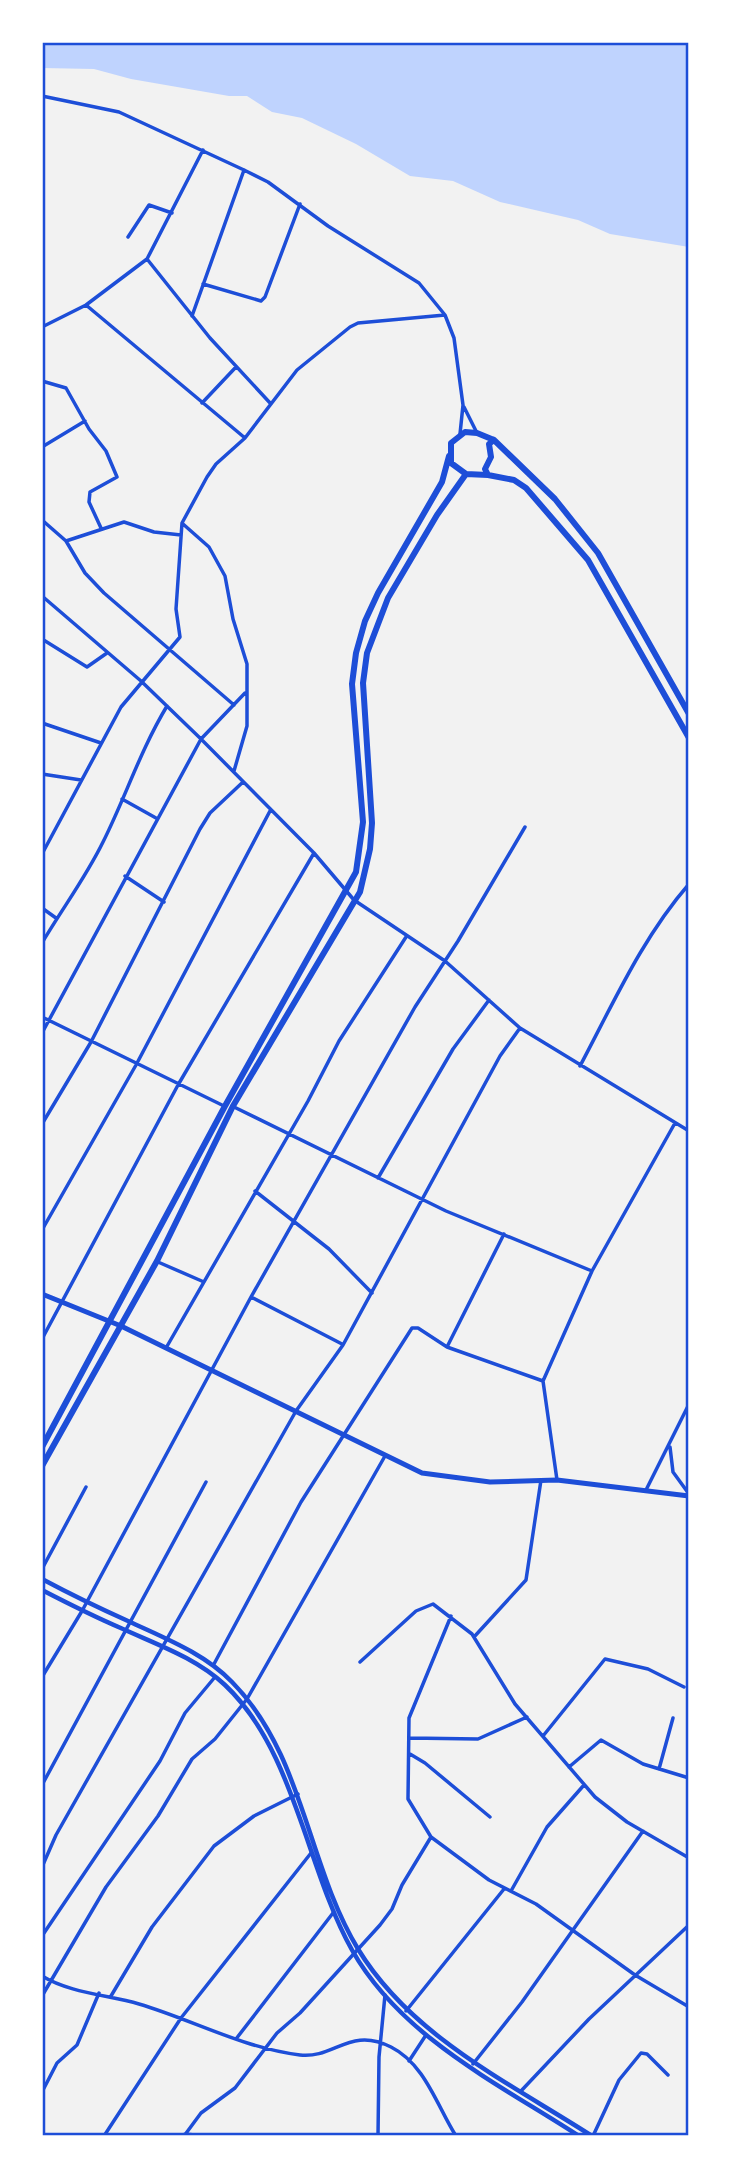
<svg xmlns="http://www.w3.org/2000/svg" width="731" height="2178" viewBox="0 0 731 2178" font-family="Mulish,sans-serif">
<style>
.water{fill:#bfd3fe}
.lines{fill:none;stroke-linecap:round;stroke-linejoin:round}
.minor{stroke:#1d4ed8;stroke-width:3.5}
.tertiary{stroke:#1d4ed8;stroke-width:4.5}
.secondary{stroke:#1d4ed8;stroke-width:5}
.primary{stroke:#1d4ed8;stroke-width:6}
.neatline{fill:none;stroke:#1d4ed8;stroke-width:2.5}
</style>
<rect width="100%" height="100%" fill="#f2f2f2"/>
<path class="water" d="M42,42h647v205l-79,-13 -32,-14 -78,-18 -47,-21 -43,-5 -54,-32 -54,-26 -30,-6 -25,-16h-18l-98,-17 -37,-10 -52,-1z"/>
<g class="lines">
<path class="minor" d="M42,96l77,16 125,58 24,12 60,44 91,57 26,32 9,23 9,67 -3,29
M128,237l21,-32 23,8
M147,259l63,79 61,66
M203,284l58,17 4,-4 35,-93
M86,305l159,133
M192,316l52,-146
M42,327l44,-22 61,-46 56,-109
M42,381l24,7 23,41 17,22 11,26 -27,15 -1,10 12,26
M202,403l34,-36
M464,407l12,24
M42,447l43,-26
M42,520l24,21 19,32 19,20 130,112
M183,524l26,23 16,29 8,43 14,45v62l-13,45
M66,541l58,-19 30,10 27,3
M42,596l99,85 60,58 113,114 40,47 91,61 75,67 169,103
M42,639l45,28 20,-14
M42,723l59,20
M42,774l39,6
M122,799l34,19
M42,854l79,-147 59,-70 -4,-28 6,-86 25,-46 9,-13 29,-26 52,-68 53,-43 8,-4 87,-8
M125,876l39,26
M42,908l14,10
M42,943c20,-34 44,-66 61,-101 23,-46 37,-91 64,-136
M42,1017l182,89
M42,1033l159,-294 44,-46
M580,1066c33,-62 62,-128 109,-182
M232,1106l214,105 146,60
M42,1124l49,-82 109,-213 10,-16 33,-31
M378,1178l75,-129 36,-49
M255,1191l74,58 43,44
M42,1230l94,-165 134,-254
M158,1262l46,20
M251,1297l91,47
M42,1339l136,-254 136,-232
M447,1347l57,-113
M166,1348l142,-247 31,-60 67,-104
M670,1447l3,25 16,22
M557,1480l-14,-99 49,-110 83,-148
M646,1490l43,-86
M42,1569l44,-82
M451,1616l-42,102 -1,81 23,38 58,43 47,24 99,71 54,32
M474,1637l52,-57 15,-100
M360,1662l56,-51 17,-7 39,30 43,70 80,93 32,25 62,36
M214,1664l87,-162 111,-174h6l29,19 96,34
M42,1677l40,-66 169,-314 164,-290 43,-66 67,-114
M543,1736l62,-77 43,10 36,18
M409,1738l69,1 49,-22
M410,1754l15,9 65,54
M569,1767l32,-27 42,24 46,14
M659,1769l14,-51
M42,1785l164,-303
M42,1867l14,-32 240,-424 47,-66 157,-289 20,-28
M511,1891l36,-64 37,-42
M42,1936l118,-175 25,-48 30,-36
M42,1976c28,17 66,19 97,28 54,16 104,44 161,51 34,4 50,-29 91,-8 34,17 46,59 65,89
M42,1996l64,-109 52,-71 34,-57 23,-20 32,-40 138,-243
M111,1996l41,-69 62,-81 40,-30 44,-22
M406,2011l98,-122
M236,2039l97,-126
M409,2061l17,-26
M473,2064l49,-62 121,-171
M521,2091l68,-72 100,-94
M42,2092l15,-29 20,-18 22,-52
M185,2134l20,2
M104,2136l77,-118 130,-165
M184,2136l17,-23 34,-25 42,-55 23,-20 80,-88 12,-16 10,-24 29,-48
M378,2136l1,-79 6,-62
M593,2136l26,-56 22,-27 6,1 21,21"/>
<path class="tertiary" d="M42,1579c28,15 57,29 86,42 36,17 76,32 104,61 72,73 75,183 126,267 53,87 150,133 234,187
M42,1590c27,14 53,27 81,39 35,16 73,29 102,56 70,66 81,183 127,265 49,87 147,134 227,186"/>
<path class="secondary" d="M42,1294l79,32 301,147 68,9 67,-2 132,16"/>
<path class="primary" d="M465,432l12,1 17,7 -5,4 2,13 -6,12 3,6 -22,-1 -15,-11v-20z
M494,440l61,59 43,54 91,161
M488,475l26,5 12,8 62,72 101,178
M42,1447l183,-341 131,-234 7,-50 -11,-138 4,-31 9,-32 13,-28 64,-111 7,-26
M42,1466l115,-205 76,-155 127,-214 10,-43 2,-26 -9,-140 4,-30 21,-55 49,-83 29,-41"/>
</g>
<rect width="731" height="2178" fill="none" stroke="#ffffff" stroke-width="88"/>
<rect x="44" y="44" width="643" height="2090" class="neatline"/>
</svg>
